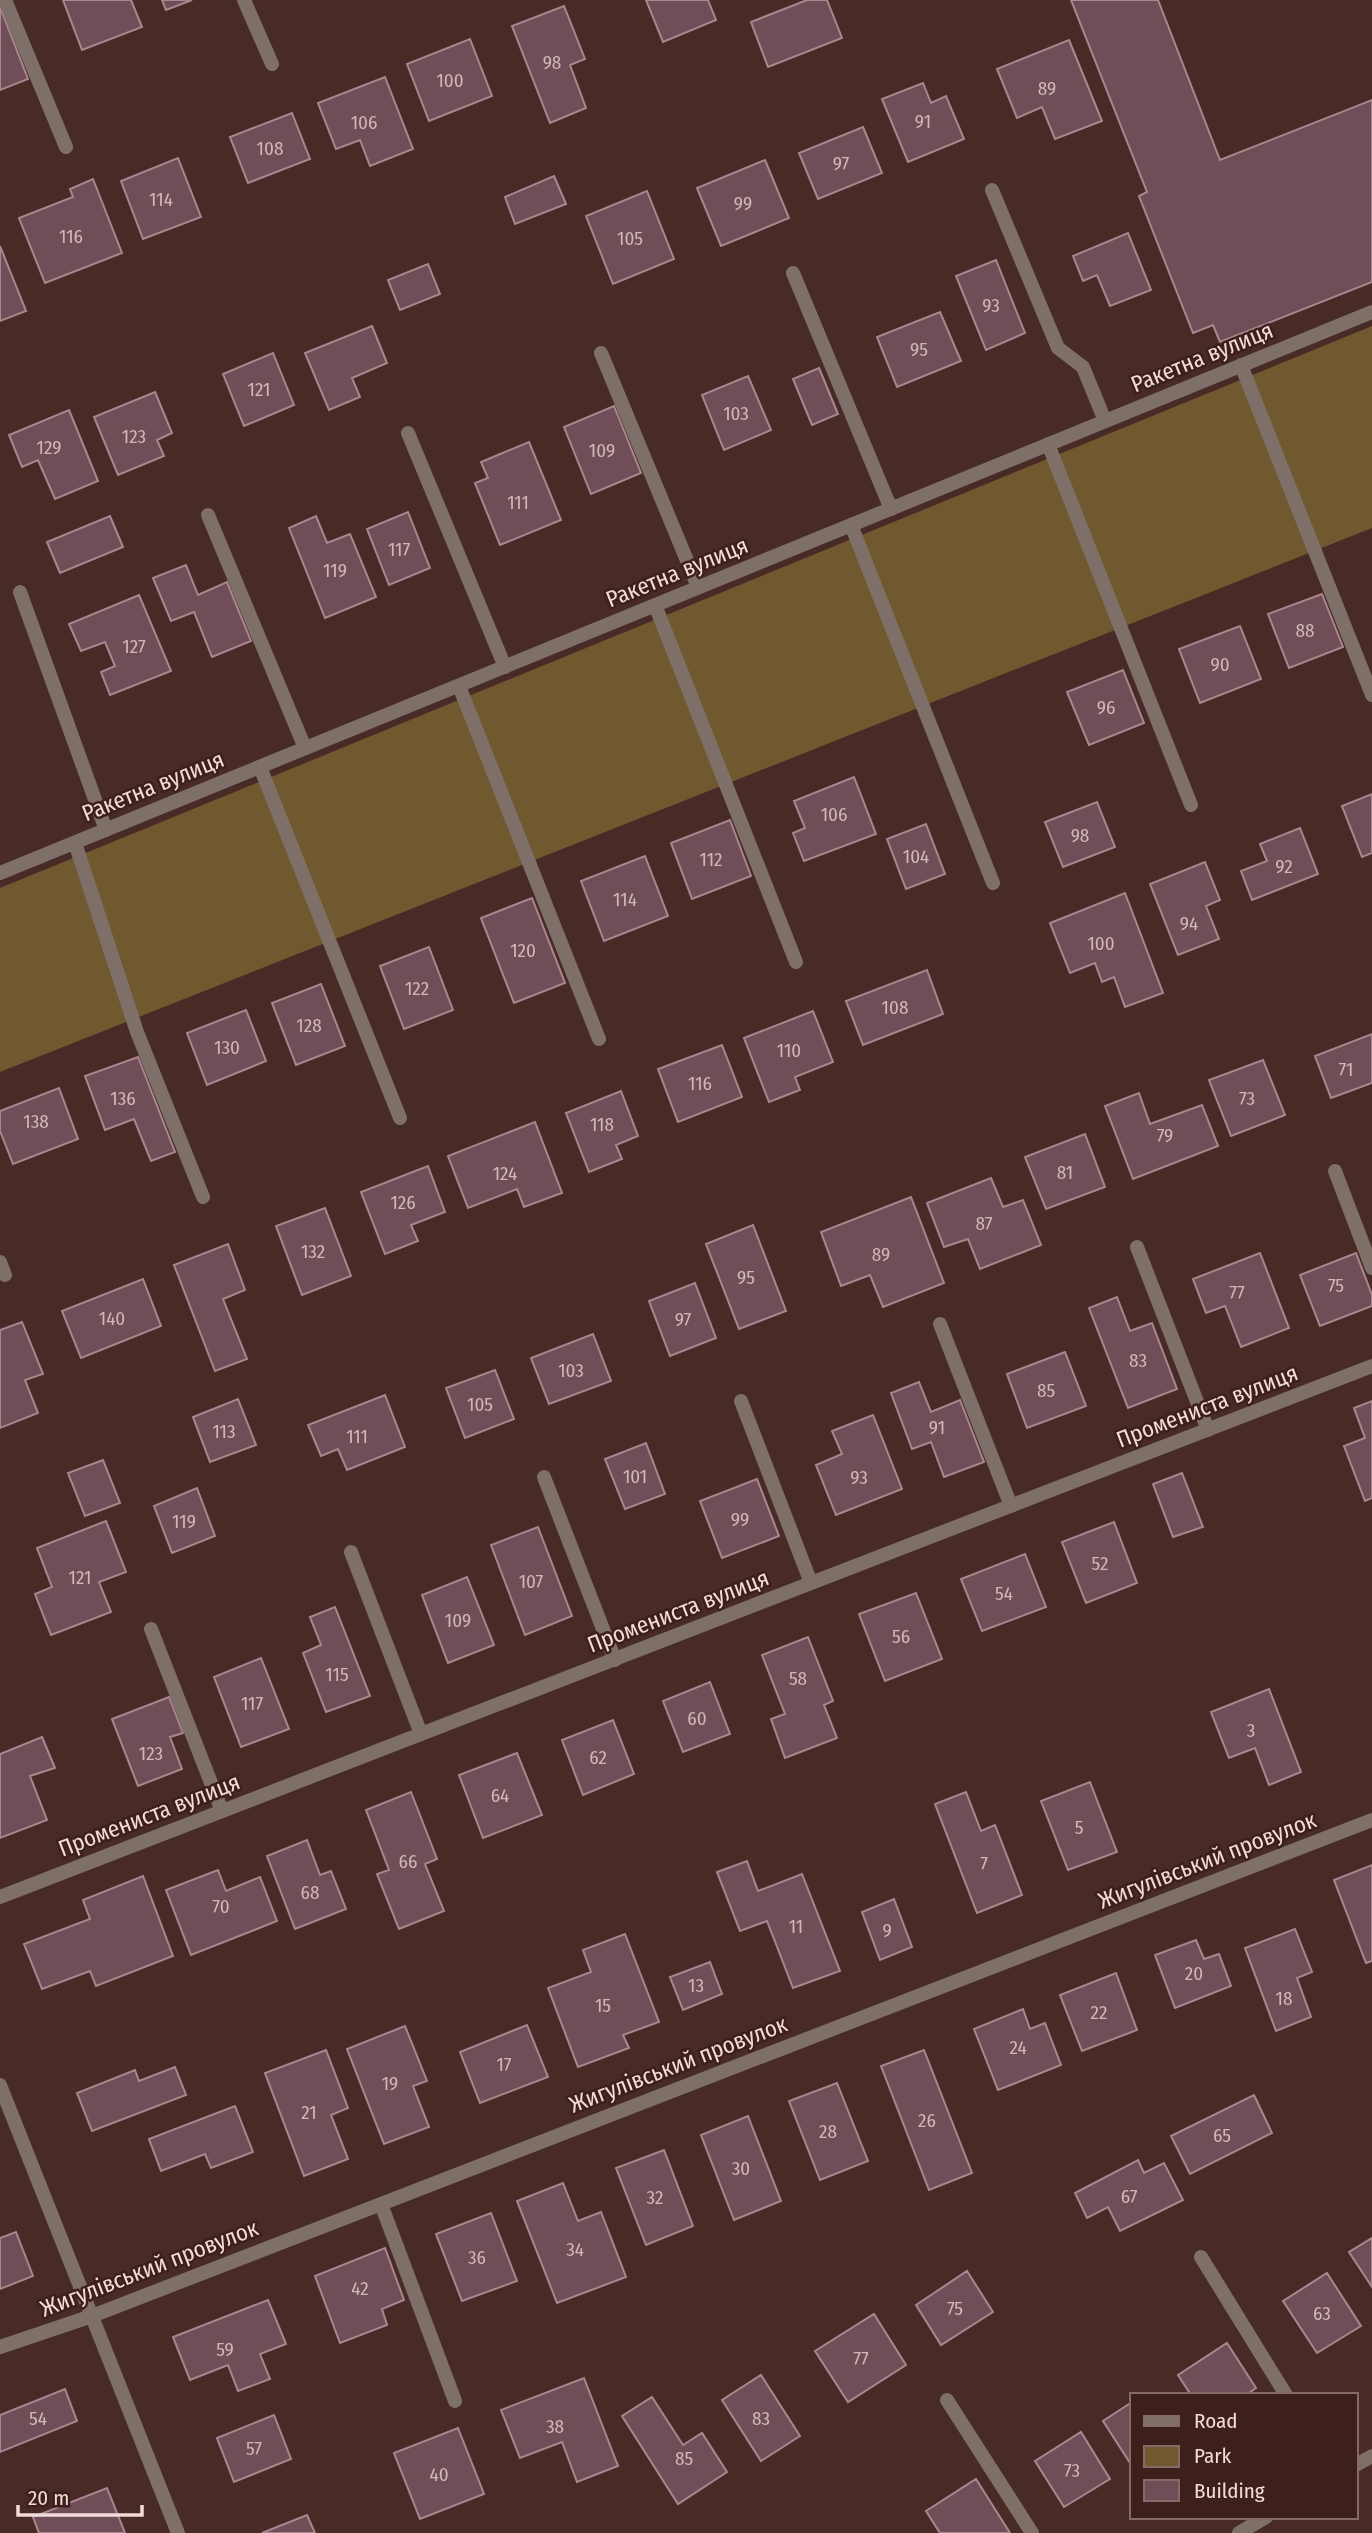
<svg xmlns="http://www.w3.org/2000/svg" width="1372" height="2533" viewBox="0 0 1372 2533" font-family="'Fira Sans Condensed',sans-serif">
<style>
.green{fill:#71592f}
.building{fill:#6f4e57;stroke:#ab8690;stroke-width:2}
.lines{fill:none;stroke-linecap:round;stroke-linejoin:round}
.service{stroke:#7e7068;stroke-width:14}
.minor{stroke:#7e7068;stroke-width:14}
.labels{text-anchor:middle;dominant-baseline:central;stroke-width:5;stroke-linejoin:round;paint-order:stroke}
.number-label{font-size:19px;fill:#d0b8b9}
.street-label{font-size:23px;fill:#f1dcda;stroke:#3d201c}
</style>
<rect width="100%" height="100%" fill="#482a26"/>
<path class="green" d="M1372,326v202l-1372,544v-184z"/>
<path class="building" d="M63,0h68l11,27 -60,23z
M162,0h30l-26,10z
M646,0h62l8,20 -53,22z
M807,0h20l15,38 -74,29 -17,-45z
M1071,0h87l62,160 152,-60v182l-152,60 -7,-17 -20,8 -54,-137 8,-4z
M564,6l21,53 -15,6 16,43 -36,15 -38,-97z
M0,7l28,72 -28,11z
M470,39l22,57 -63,25 -22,-57z
M1069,40l33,81 -47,18 -13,-32 -25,11 -20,-49z
M385,77l28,72 -43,17 -10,-26 -24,9 -18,-46z
M923,83l8,20 15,-7 18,43 -56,23 -26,-63z
M292,113l18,46 -62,24 -18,-46z
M863,127l19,46 -64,26 -19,-46z
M178,158l23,59 -58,22 -22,-58z
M765,160l24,58 -68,28 -24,-58z
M554,176l12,28 -51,20 -10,-27z
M93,179l29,74 -77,30 -26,-65 54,-21 -3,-8z
M647,191l27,68 -61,25 -27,-68z
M1128,233l23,57 -41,16 -13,-31 -14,6 -10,-25z
M0,246l26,65 -26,10z
M996,260l29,73 -39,17 -30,-74z
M428,264l12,30 -40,16 -12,-30z
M940,312l21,49 -64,26 -20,-50z
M372,326l15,37 -35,15 8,19 -31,13 -24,-57z
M273,353l21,52 -50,21 -21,-52z
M819,368l19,46 -26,11 -19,-46z
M748,376l23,54 -47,20 -22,-55z
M155,392l17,41 -15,7 7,16 -46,19 -24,-58z
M614,406l27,67 -50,21 -27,-67z
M69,410l29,71 -43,18 -17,-39 -16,7 -13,-32z
M529,442l32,78 -61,25 -25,-62 13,-5 -7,-16z
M408,512l22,56 -41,17 -22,-56z
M110,516l13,31 -63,26 -13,-31z
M316,516l11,27 23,-9 26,63 -51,21 -36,-90z
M186,565l12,30 29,-13 24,59 -39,16 -18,-45 -23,9 -18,-43z
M1322,594l21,53 -54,21 -21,-54z
M139,595l32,76 -61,24 -9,-23 14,-6 -10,-24 -24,9 -12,-27z
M1240,626l21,53 -61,24 -21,-54z
M1123,670l21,53 -55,22 -22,-53z
M854,777l22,57 -72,27 -11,-28 12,-5 -11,-27z
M1372,794v59l-10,4 -20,-51z
M1097,802l18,45 -52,20 -18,-45z
M730,820l21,56 -59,23 -21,-56z
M926,824l19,50 -39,15 -19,-50z
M1300,828l18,46 -66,26 -11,-29 26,-10 -7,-17z
M645,856l23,60 -64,25 -23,-60z
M1205,862l15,38 -14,6 13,33 -41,16 -28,-71z
M1125,893l38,100 -38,14 -11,-30 -12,5 -7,-19 -25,10 -20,-50z
M532,898l33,85 -51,20 -33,-85z
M429,947l24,63 -49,19 -24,-63z
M927,970l16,44 -80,31 -17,-44z
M321,984l24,62 -49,19 -24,-62z
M246,1010l20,51 -59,24 -20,-52z
M813,1011l20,51 -38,15 5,13 -31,12 -25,-64z
M1372,1034v49l-41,15 -16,-42z
M722,1045l20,52 -64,25 -20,-53z
M138,1057l37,95 -24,9 -17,-42 -29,11 -20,-54z
M1263,1060l22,55 -54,21 -22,-56z
M59,1088l19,51 -65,25 -13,-33v-20z
M621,1091l17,45 -22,9 6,14 -33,13 -23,-59z
M1139,1093l11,31 52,-19 16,41 -85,33 -28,-73z
M535,1122l27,71 -38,14 -7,-18 -49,19 -20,-52z
M1085,1134l20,53 -59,22 -21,-52z
M428,1166l17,46 -34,13 7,16 -33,13 -24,-62z
M991,1178l12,29 20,-7 18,45 -61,24 -12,-30 -24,8 -17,-44z
M911,1197l33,86 -61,24 -13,-32 -29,11 -20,-54z
M325,1208l26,68 -49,19 -26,-69z
M753,1225l33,86 -47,18 -33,-85z
M228,1244l17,46 -22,9 24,60 -32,12 -41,-106z
M1260,1253l29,75 -48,19 -16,-41 -19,7 -13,-34z
M1356,1253l16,42v11l-52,20 -20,-51z
M143,1279l18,47 -80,32 -19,-47z
M695,1283l21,55 -46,18 -21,-55z
M1117,1297l13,34 22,-8 25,66 -49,19 -39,-100z
M22,1322l21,52 -18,6 13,33 -38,15v-98z
M593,1334l18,47 -62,23 -18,-46z
M1065,1352l21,54 -59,22 -20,-54z
M495,1370l19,49 -49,19 -19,-50z
M919,1382l12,30 29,-12 24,62 -40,15 -13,-35 -19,7 -21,-56z
M385,1395l20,52 -58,23 -9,-21 -17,7 -13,-31z
M238,1399l18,46 -46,17 -17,-45z
M1372,1401v97l-7,3 -21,-55 21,-8 -11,-30z
M873,1415l29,74 -66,26 -20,-50 26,-11 -10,-23z
M646,1443l19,51 -40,15 -20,-50z
M103,1460l17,43 -35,13 -17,-43z
M1182,1473l21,54 -30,10 -20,-53z
M757,1479l22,57 -57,22 -22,-57z
M197,1488l18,48 -43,17 -18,-47z
M106,1521l20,51 -27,10 12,30 -60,23 -16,-41 17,-7 -15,-39z
M1114,1522l23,61 -51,20 -24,-61z
M538,1527l34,89 -47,19 -34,-90z
M1025,1554l21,53 -64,24 -21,-52z
M467,1577l27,68 -46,18 -26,-68z
M916,1593l26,66 -57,22 -26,-67z
M335,1607l35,89 -44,16 -23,-59 18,-8 -11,-28z
M808,1637l25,64 -9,4 13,33 -52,20 -14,-39 14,-5 -23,-59z
M261,1658l28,71 -48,18 -27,-70z
M710,1682l20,52 -47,18 -20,-51z
M1269,1689l32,83 -32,13 -14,-37 -26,10 -18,-46z
M169,1697l14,36 -13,4 12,32 -44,17 -26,-67z
M613,1720l21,54 -51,21 -21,-55z
M42,1737l13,31 -25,8 17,44 -47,18v-84z
M517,1753l25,62 -59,23 -24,-63z
M1090,1782l27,70 -49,18 -27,-69z
M411,1792l26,67 -12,5 19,47 -45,18 -22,-55 12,-4 -23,-60z
M966,1792l15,39 14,-6 27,70 -45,18 -42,-109z
M307,1840l13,35 11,-4 15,38 -51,20 -28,-73z
M747,1861l11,30 44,-17 38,97 -47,17 -26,-67 -27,10 -23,-59z
M1372,1865v96l-6,2 -32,-83z
M218,1870l8,21 34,-14 17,44 -86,34 -25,-65z
M143,1876l30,80 -77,30 -6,-15 -48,18 -18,-45 66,-25 -7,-19z
M894,1899l18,48 -32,13 -18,-48z
M1295,1929l17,43 -15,6 14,39 -35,14 -31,-83z
M625,1934l34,88 -36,13 6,13 -51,19 -30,-79 43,-16 -8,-22z
M1196,1940l8,19 15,-5 12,32 -56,22 -20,-53z
M710,1962l12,32 -39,16 -13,-33z
M1116,1973l21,57 -55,21 -22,-56z
M1023,2009l7,20 15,-6 16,42 -63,25 -24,-61z
M527,2025l21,52 -68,26 -20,-51z
M405,2026l22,55 -14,5 16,41 -45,17 -37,-95z
M326,2050l22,58 -17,7 17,44 -44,17 -39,-103z
M924,2050l48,123 -43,17 -48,-124z
M175,2067l11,28 -94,36 -15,-38 58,-23 4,11z
M837,2083l31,78 -48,19 -31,-79z
M1254,2095l18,38 -82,41 -19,-38z
M235,2106l18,46 -42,16 -6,-14 -44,17 -12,-32z
M748,2116l33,85 -47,19 -33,-85z
M664,2150l29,76 -47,19 -30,-77z
M1138,2160l6,13 20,-10 19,37 -63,31 -12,-24 -21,11 -12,-25z
M563,2183l15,38 23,-9 25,65 -69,26 -40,-102z
M491,2213l26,68 -55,20 -26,-67z
M16,2232l17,44 -33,13v-51z
M1372,2238v49l-23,-35z
M385,2248l19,52 -22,9 5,16 -47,18 -25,-67z
M967,2271l26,41 -52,33 -25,-40z
M1327,2273l34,53 -44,27 -34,-52z
M268,2300l18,44 -26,10 10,25 -32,12 -10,-26 -38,15 -17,-43z
M874,2314l32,51 -58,37 -33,-51z
M1227,2343l29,45 -10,7h-55l-13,-20z
M761,2375l39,61 -39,25 -39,-61z
M584,2378l34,88 -41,16 -15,-40 -42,16 -19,-48z
M65,2389l12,32 -77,31v-37z
M652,2397l31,48 19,-12 25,39 -49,32 -56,-88z
M1132,2402v64l-29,-45z
M274,2415l17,44 -57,23 -17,-44z
M458,2428l26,66 -64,25 -26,-66z
M1081,2432l29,47 -46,28 -29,-46z
M976,2479l34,54h-70l-14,-22z
M107,2488l18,45h-86l-6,-16z
M307,2515l8,18h-53z"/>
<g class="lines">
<path class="service" d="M5,0l61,147
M244,0l28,64
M992,190l66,158 25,19 22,54
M793,273l98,236
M601,353l97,234
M1241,365l131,330
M408,433l97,234
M1048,444l143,361
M208,515l97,233
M851,525l142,358
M20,592l86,238
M655,605l141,357
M459,686l140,353
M260,767l140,351
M75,843l62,189 66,165
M1335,1171l37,97
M1137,1247l71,183
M0,1262l5,13
M940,1324l71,182
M741,1401l70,182
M544,1477l71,183
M351,1552l70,182
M151,1629l71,182
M381,2204l74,197
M1201,2257l85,138
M947,2400l85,133"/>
<path class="minor" d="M0,873l1372,-561
M0,1897l1372,-531
M0,2085l178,448
M0,2347l92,-31 1280,-496
M1356,2465l16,-9
M1239,2533l27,-16"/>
</g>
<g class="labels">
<g class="number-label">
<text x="552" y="62">98</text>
<text x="450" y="80">100</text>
<text x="1047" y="88">89</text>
<text x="923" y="121">91</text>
<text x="364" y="122">106</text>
<text x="270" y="148">108</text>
<text x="841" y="163">97</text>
<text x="161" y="199">114</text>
<text x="743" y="203">99</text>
<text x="71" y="236">116</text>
<text x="630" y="238">105</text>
<text x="991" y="305">93</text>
<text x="919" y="349">95</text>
<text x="259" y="389">121</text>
<text x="736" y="413">103</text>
<text x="134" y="436">123</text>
<text x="49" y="447">129</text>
<text x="602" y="450">109</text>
<text x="518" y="502">111</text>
<text x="399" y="549">117</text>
<text x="335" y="570">119</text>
<text x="1305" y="630">88</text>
<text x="134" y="646">127</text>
<text x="1220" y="664">90</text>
<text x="1106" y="707">96</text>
<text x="834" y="814">106</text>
<text x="1080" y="835">98</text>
<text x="916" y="856">104</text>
<text x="711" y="859">112</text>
<text x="1284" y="866">92</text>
<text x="625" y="899">114</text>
<text x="1189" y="923">94</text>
<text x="1101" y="943">100</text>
<text x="523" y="950">120</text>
<text x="417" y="988">122</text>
<text x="895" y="1007">108</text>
<text x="309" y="1025">128</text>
<text x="227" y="1047">130</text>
<text x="789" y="1050">110</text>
<text x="1346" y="1069">71</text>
<text x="700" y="1083">116</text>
<text x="123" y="1098">136</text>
<text x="1247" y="1098">73</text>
<text x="36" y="1121">138</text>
<text x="602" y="1124">118</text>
<text x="1165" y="1135">79</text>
<text x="1065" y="1172">81</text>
<text x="505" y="1173">124</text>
<text x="403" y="1202">126</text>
<text x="984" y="1223">87</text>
<text x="313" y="1251">132</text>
<text x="881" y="1254">89</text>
<text x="746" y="1277">95</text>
<text x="1336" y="1285">75</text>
<text x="1237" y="1292">77</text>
<text x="112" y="1318">140</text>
<text x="683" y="1319">97</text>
<text x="1138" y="1360">83</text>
<text x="571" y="1370">103</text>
<text x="1046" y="1390">85</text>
<text x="480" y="1404">105</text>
<text x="937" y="1427">91</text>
<text x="224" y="1431">113</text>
<text x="357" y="1436">111</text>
<text x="635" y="1476">101</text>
<text x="859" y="1477">93</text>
<text x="740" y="1519">99</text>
<text x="184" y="1521">119</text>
<text x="1100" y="1563">52</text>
<text x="80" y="1577">121</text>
<text x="531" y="1581">107</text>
<text x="1004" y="1593">54</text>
<text x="458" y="1620">109</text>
<text x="901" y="1636">56</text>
<text x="337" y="1674">115</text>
<text x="798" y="1678">58</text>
<text x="252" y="1703">117</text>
<text x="697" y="1718">60</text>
<text x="1251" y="1730">3</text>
<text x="151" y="1753">123</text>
<text x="598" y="1757">62</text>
<text x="500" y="1795">64</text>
<text x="1079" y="1827">5</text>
<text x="408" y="1861">66</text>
<text x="984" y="1863">7</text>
<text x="310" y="1892">68</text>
<text x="221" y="1906">70</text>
<text x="796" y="1926">11</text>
<text x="887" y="1930">9</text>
<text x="1194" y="1973">20</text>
<text x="696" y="1985">13</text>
<text x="1284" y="1998">18</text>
<text x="603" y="2005">15</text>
<text x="1099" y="2012">22</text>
<text x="1018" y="2047">24</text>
<text x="504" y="2064">17</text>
<text x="390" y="2083">19</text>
<text x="309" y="2112">21</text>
<text x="927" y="2120">26</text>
<text x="828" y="2131">28</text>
<text x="1222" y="2135">65</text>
<text x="741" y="2168">30</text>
<text x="1129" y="2196">67</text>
<text x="655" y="2197">32</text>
<text x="575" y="2249">34</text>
<text x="477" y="2257">36</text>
<text x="360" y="2288">42</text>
<text x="955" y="2308">75</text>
<text x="1322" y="2313">63</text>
<text x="225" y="2349">59</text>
<text x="861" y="2358">77</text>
<text x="38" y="2418">54</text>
<text x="761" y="2418">83</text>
<text x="555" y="2426">38</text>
<text x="254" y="2448">57</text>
<text x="684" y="2458">85</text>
<text x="1072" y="2470">73</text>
<text x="439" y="2474">40</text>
</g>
<g class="street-label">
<text transform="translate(1202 357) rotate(-22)">Ракетна вулиця</text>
<text transform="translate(677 572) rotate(-22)">Ракетна вулиця</text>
<text transform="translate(153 786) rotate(-22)">Ракетна вулиця</text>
<text transform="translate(1207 1406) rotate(-21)">Промениста вулиця</text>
<text transform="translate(678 1611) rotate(-21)">Промениста вулиця</text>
<text transform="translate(149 1815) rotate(-21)">Промениста вулиця</text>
<text transform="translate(1207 1860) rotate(-21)">Жигулівський провулок</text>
<text transform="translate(678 2064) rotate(-21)">Жигулівський провулок</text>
<text transform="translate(149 2268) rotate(-21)">Жигулівський провулок</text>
</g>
</g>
<rect x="1130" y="2393" width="228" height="126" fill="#3d201c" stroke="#856b68" stroke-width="2"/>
<rect x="1144" y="2416" width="35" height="10" fill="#7e7068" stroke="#856b68" stroke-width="2"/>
<text x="1194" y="2428" font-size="21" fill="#f1dcda">Road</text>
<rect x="1144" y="2446" width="35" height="21" fill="#71592f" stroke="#856b68" stroke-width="2"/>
<text x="1194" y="2463" font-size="21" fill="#f1dcda">Park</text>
<rect x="1144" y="2480" width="35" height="21" fill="#6f4e57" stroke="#856b68" stroke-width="2"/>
<text x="1194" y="2498" font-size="21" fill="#f1dcda">Building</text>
<path d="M18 2505v10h124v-10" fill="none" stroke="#f1dcda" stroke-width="3.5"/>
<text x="28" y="2505" font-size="21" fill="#f1dcda" stroke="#3d201c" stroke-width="5" paint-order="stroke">20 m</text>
</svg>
